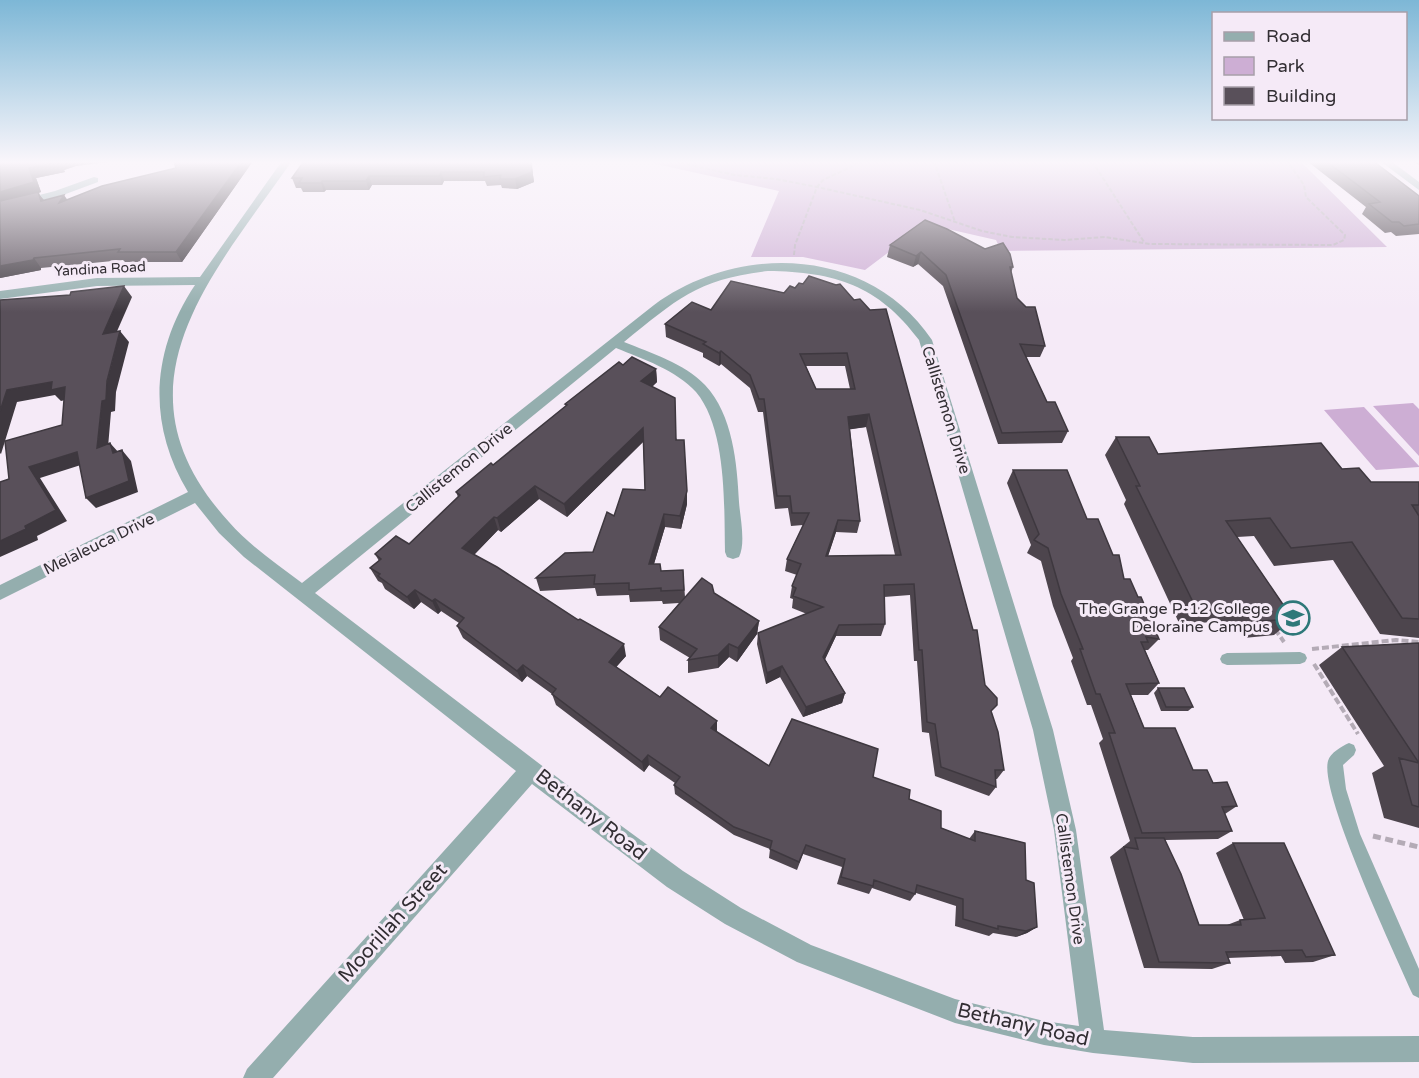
<svg xmlns="http://www.w3.org/2000/svg" width="1419" height="1078" viewBox="0 0 1419 1078" font-family="'Varela Round',sans-serif">
<style>
.green{fill:#cdaed4}
.lines{fill:none;stroke-linecap:round;stroke-linejoin:round}
.path-far2{stroke:#b4abb6;stroke-width:2;stroke-dasharray:4.5 2;stroke-linecap:butt}
.path-far1{stroke:#b4abb6;stroke-width:4;stroke-dasharray:7 3;stroke-linecap:butt}
.path{stroke:#b4abb6;stroke-width:5;stroke-dasharray:8 4.5;stroke-linecap:butt}
.service{fill:#94aeae;fill-rule:evenodd}
.minor{fill:#94aeae;fill-rule:evenodd}
.tertiary{fill:#94aeae;fill-rule:evenodd}
.wall{fill:#4d454d;fill-rule:evenodd}
.shaded-wall{fill:#3e383f}
.building{fill:#59505a;stroke:#3e383f;stroke-width:1.5;fill-rule:evenodd}
.labels{text-anchor:middle;dominant-baseline:central;stroke-width:6;stroke-linejoin:round;paint-order:stroke}
.far-street-label{font-size:14px;fill:#322e33;stroke:#f5eaf7}
.street-label{font-size:16px;fill:#322e33;stroke:#f5eaf7}
.poi-label{font-size:16px;fill:#322e33;stroke:#f5eaf7;text-anchor:end}
.near-street-label{font-size:20px;fill:#322e33;stroke:#f5eaf7}
</style>
<rect width="100%" height="100%" fill="#f5eaf7"/>
<path class="green" d="M642,161h658l87,86 -386,4 -5,-11 -70,-16 -61,46 -62,-13h-52l28,-66z
M1413,403l6,6v47l-46,-50z
M1364,407l55,59v1l-43,3 -52,-60z"/>
<g class="lines">
<path class="path-far2" d="M674,161l60,14 42,4 41,8 103,23 62,21 30,6 52,3 41,-3 45,7 183,1 11,-5 1,-5 -39,-38 -2,-12 -17,-24
M934,161l21,61
M1092,161l52,81
M794,255l1,-10 22,-58 6,-7 40,-19"/>
<path class="path-far1" d="M1275,629l9,13
M1312,649l84,-9 23,2
M1314,664l44,70"/>
<path class="path" d="M1373,836l46,11"/>
<path class="service" d="M1300,652l5,2 2,4 -2,4 -5,2 -73,1 -5,-2 -2,-4 2,-4 5,-2z
M1349,743l5,2 2,5 -2,5 -11,10 3,24 14,45 59,135v29l-6,-3c-17,-39 -94,-202 -85,-234 2,-8 14,-15 21,-18z"/>
<path class="minor" d="M282,161h10c-82,117 -185,227 -63,361 21,24 48,42 73,61l352,-278c86,-63 215,-58 278,35l121,390 23,100 28,200 89,7 226,-1v26l-226,1 -100,-10 -49,-8 -89,-22 -158,-61 -72,-38 -58,-37 -135,-103 -259,294h-30l4,-9 269,-298 -272,-214 -25,-24 -24,-30 -195,97v-15l188,-93c-41,-68 -37,-141 7,-207l-98,1 -97,13v-8l97,-13 103,-1zM768,271c67,1 110,14 151,69l114,390 21,100 25,196 -35,-5 -89,-22 -144,-54 -70,-37 -58,-37 -71,-52 -297,-226 301,-245c27,11 60,22 80,44 31,37 28,114 29,160l2,5 6,2 6,-2c7,-14 1,-40 0,-55 -2,-39 -6,-87 -34,-117 -21,-22 -54,-32 -81,-43 53,-43 74,-63 144,-71z
M94,177l4,1v4l-35,13 -63,16v-6l55,-14z"/>
<path class="tertiary" d="M1380,161h11l28,21v8z"/>
</g>
<path class="wall" d="M0,161l76,5 -12,4 1,2 -29,6 5,14 -3,1 6,7h23l186,-39 -71,101h-57l-2,-2 -82,8v2l-41,8z
M531,161l3,21 -17,7 -15,-1 -1,-3 -14,1 -2,-5h-41l-2,4h-70l-3,5h-43l-2,2h-21l-2,-4h-5l-4,-10z
M1307,161h66l46,35v38l-23,2 -5,-4 -6,1 -23,-19 4,-7z
M1412,161h7v4z
M890,245l123,22 -2,6 6,25 28,48 -5,11h-14l21,45 21,29 -6,12 -64,1 -55,-158 -25,-22 -5,3 -26,-10z
M803,284l33,1 149,400 7,28 12,57 -7,9h-1v8l-7,9 -54,-20 -6,-43 -7,-1 -5,-71h-3l-4,-66 -26,2 1,27 -4,12h-45l-11,23 20,34 -3,10 -39,14 -23,-40 -14,7 -9,-40 1,-11 49,-19 -15,-6 1,-9 -3,-1 2,-12 5,-11 -12,-4 2,-12 16,-34 -12,1 -3,-18 -13,1 -12,-97h-5l-8,-24 -29,-24 -2,2 -16,-9v-4l-37,-16 -1,-13 46,-14 73,-17zM806,366h39l5,23h-34zM866,427l29,128 -67,1 8,-24 21,1 3,-12 -10,-92z
M623,365l33,4 1,13 -5,5 25,53 10,64 -6,25 -16,-2 -11,37 7,7 22,-1 2,27 29,-4 45,28 -2,13 -20,28 -8,-5 -11,11 -30,5v-13l2,-2 -30,-18 -1,-13 20,-24 -16,1 -1,-3 -32,1 -1,-7 -32,1 -2,-8 -55,3 -4,-13 57,-26 21,-36 31,-26 -2,-48 -76,75 -28,-18 -38,33 -3,-2 -24,25 152,101 -10,11 44,30 57,24 -1,11 53,34 104,11 36,22 32,29 28,11 6,-8 51,49 11,47 -10,6 -11,4 -23,-4 -4,3 -34,-10 1,-20 -40,-13 -6,8 -38,-13 -3,6 -32,-10 5,-17 -39,-13 -6,16 -28,-12 1,-9 -36,-14 -59,-41 -1,-9 1,-2 -26,-18 -5,7 -88,-67 -4,-11 -25,-18 -5,6 -59,-44 -6,-12 2,-3 -18,-12 -3,3 -17,-12 -7,7 -29,-20 -3,-6 -4,-2 -8,-13 9,-7 -4,-7 34,-10 49,-47 -2,-5 37,-27 73,-59 -1,-2z
M1116,437l42,17 184,15 29,13h48v156l-39,-4 -47,-74 -59,6 -20,-30 -17,1 56,82 -19,16 -30,3 -9,-16 -56,1 -55,-119 2,-4 -21,-45z
M1013,470l74,49 26,36 11,24 14,18 21,42 -11,11h-3l14,33 -11,12h-17l13,33 49,42 20,13 24,23 -12,8 7,17 -14,8 -53,1 34,85h28l13,-5h4l-28,-67 17,-10 102,112 -22,7 -28,1 -4,-7 -53,2 2,5 -18,6 -68,-1 -34,-111 20,-16 -31,-98 4,-4 -12,-34h-4l-16,-44 2,-3 -20,-52 -12,-45 -14,-8 4,-8 -24,-62z
M1419,643v185l-35,-10 -12,-45 12,-7 -65,-101 23,-18z
M1158,688l35,19 -5,4h-27l-7,-18z"/>
<path class="shaded-wall" d="M58,161h59l-41,5 -12,4 1,2 -29,6 5,14 -3,1 7,9 -45,2v-12l29,-24z
M242,161h11l-71,101 -6,-10z
M531,161l3,21 -17,7 -2,-10z
M441,172l3,9 -2,4 -2,-9z
M369,176l3,9 -3,5 -3,-9z
M322,181l4,9 -2,2 -3,-9z
M64,195l7,10 -12,-2z
M921,252l-3,12 -5,3 3,-11z
M34,258l7,10v2l-41,8v-12z
M124,286l8,11 -21,48 -8,-11z
M120,331l9,11 -13,50 -1,19 -4,1 -4,47 -10,-11 5,-47z
M721,351v13l-2,2v-13z
M656,369l1,13 -15,13 -1,-14z
M52,382l13,5 9,11 -13,3 -6,-6 -38,7 -16,52 -1,-1v-42l7,-21z
M869,414l-3,13 -20,3 2,-13z
M643,428l1,13 -77,76 -3,-13z
M110,443l10,11 -7,-1z
M122,450l9,11 7,31 -42,16 -10,-10z
M77,452l10,11 -47,15 27,43 -30,15 1,4 -38,17v-16l25,-15 4,-59z
M535,486l4,13 -38,33 -4,-14z
M687,491v13l-6,25 -1,-13z
M664,514l1,13 -15,50 -1,-13z
M494,517l4,13 -30,31 -6,-13z
M838,520l-2,12 -12,36 2,-12z
M415,590l6,12 -7,7 -7,-12z
M435,599l6,12 -3,3 -6,-13z
M759,621l-2,13 -20,28 1,-14z
M839,625l-3,11 -15,32 2,-11z
M624,644l2,12 -15,17 -2,-11z
M729,644v13l-11,11v-13z
M523,665l4,11 -5,6 -5,-11z
M782,666l-2,11 -14,7 1,-11z
M845,693l-3,10 -39,14 3,-10z
M717,721v10l-6,8v-11z
M648,755l1,10 -5,7 -2,-10z
M1037,927l-10,6 -11,4 10,-6z"/>
<path class="building" d="M0,161h58l1,1 -30,6 5,14 -34,10z
M174,161h68l-66,91h-58l2,-3 -86,9 -1,2 -33,6v-65l38,-9 3,9 23,-6 -5,8 43,-17 74,-18z
M304,161h227l1,11 -17,7h-15l1,-4 -17,2v-5h-43l-1,4h-71l-3,5h-44l-1,2h-22l3,-5h-10z
M1326,161h47l46,35v28l-15,2 -5,-4h-7l-23,-18 11,-2z
M925,220l22,9 38,20 18,-6 7,11 3,13h-3l7,31 9,9h9l10,39 -25,-2 27,58h8l13,29 -66,2 -56,-158 -25,-23 -5,4 -26,-11z
M809,276l27,9 4,-1 14,16 6,-1 10,11 16,-1 87,321h4l8,55 12,13v7l-6,6 7,21 6,38h-9l1,17 -55,-20 -6,-43 -8,-2 -5,-72h-3l-5,-66 -30,1 1,39 -46,1 -16,32 22,36 -39,14 -24,-41 -15,7 -9,-40 65,-26 -30,-11 3,-8 -4,-2 9,-22 -14,-5 22,-46h-17l-2,-17h-13l-13,-97h-5l-9,-24 -29,-24 -2,2 -16,-9 3,-2 -41,-18 27,-22 19,8 20,-29 53,12 6,-7 5,2 4,-5 4,1zM847,353l8,36h-39l-16,-35zM869,414l32,141 -75,1 12,-36 22,1 -12,-104z
M124,286l-21,48 17,-3 -13,50 -1,19 -4,1 -5,47 13,-5 3,10 9,-3 7,31 -43,17 -9,-46 -48,15 27,43 -31,16 1,3 -26,12v-59l9,-3 -4,-38 57,-16 3,-38 -14,3 1,-8 -45,8 -7,21v-111l70,-5 1,-3z
M632,357l24,12 -15,12 34,17 1,42h8l3,51 -7,25 -16,-2 -15,50h11l1,7 22,-1 1,20 -23,1v-3l-32,2v-7l-35,1 1,-9 -59,3 29,-25 28,-1 14,-40 7,4 9,-27 22,1 -2,-62 -79,76 -29,-18 -38,32 -3,-1 -32,31 35,19 81,53 2,-1 44,25 -15,18 51,35 8,-10 49,34 -6,7 58,38 23,-47 86,30 -5,28 37,13 -1,9 32,12v17l34,13v-10l50,12 1,37 8,3 3,44 -11,4 -28,-5v3l-35,-10v-20l-46,-14 -2,9 -41,-14 -1,6 -32,-9 4,-18 -39,-14 -7,17 -29,-13 2,-8 -38,-14 -60,-42 6,-8 -32,-22 -6,7 -90,-68 4,-5 -33,-24 -6,6 -60,-45 7,-8 -29,-19 -3,2 -17,-11 -8,7 -29,-21 2,-2 -10,-6 11,-9 -6,-5 21,-18 13,8 51,-49 -4,-3 35,-29 2,2 74,-60 -2,-1 54,-42 4,3z
M1116,437h33l9,17 163,-11 21,26 17,-1 12,14h48v23h-7l7,11v103l-17,-1 -50,-76 -61,6 -21,-30 -44,3 67,98 -32,2 -9,-16 -57,1 -59,-120h4z
M1013,470h54l20,49h11l15,36h6l5,24h6l8,18h3l18,42 -13,-2 2,5h-7l18,41 -33,1 18,44h31l18,42h14l6,13 14,-1 10,24 -15,1 10,24 -90,2 -33,-100h6l-15,-39h-4l-16,-45h3l-22,-55 -13,-46 -14,-8 5,-6z
M702,578l10,7 2,8 45,28 -21,27 -9,-4 -11,11 -30,5 9,-11 -38,-22z
M1419,643v120l-77,-116z
M1158,688h26l9,19h-27z
M1399,758l20,5v44l-7,-2z
M1135,838h29l17,36 18,51h42l-1,-5 25,-2 -32,-75h51l51,112 -29,2 -4,-7 -76,2 4,11 -71,-1 -35,-115 14,2z"/>
<linearGradient id="sky" x2="0" y2="1"><stop stop-color="#7db7d6"/><stop offset="0.52" stop-color="#faf6fb"/><stop offset="1" stop-color="#faf6fb" stop-opacity="0"/></linearGradient>
<rect width="1419" height="312" fill="url(#sky)"/>
<defs>
<g id="school-ring" transform="scale(1.725)"><circle r="9.5" fill="#f5eaf7" stroke="#2e7879" stroke-width="1.5"/><path d="M0-5L7-2L0 1L-7-2ZM-4 1L0 2.5L4 1V4Q0 6-4 4Z" fill="#2e7879"/></g>
</defs>
<g fill-rule="evenodd">
<use href="#school-ring" x="1293" y="618"/>
</g>
<g class="labels">
<g class="far-street-label">
<text transform="translate(100 269) rotate(-3)">Yandina Road</text>
</g>
<g class="street-label">
<text transform="translate(946 410) rotate(73)">Callistemon Drive</text>
<text transform="translate(459 468) rotate(-39)">Callistemon Drive</text>
<text transform="translate(99 544) rotate(-26)">Melaleuca Drive</text>
<text transform="translate(1070 879) rotate(82)">Callistemon Drive</text>
</g>
<g class="poi-label">
<text x="1270" y="609">The Grange P-12 College<tspan x="1270" dy="18">Deloraine Campus</tspan></text>
</g>
<g class="near-street-label">
<text transform="translate(591 815) rotate(38)">Bethany Road</text>
<text transform="translate(393 923) rotate(-48)">Moorillah Street</text>
<text transform="translate(1023 1025) rotate(13)">Bethany Road</text>
</g>
</g>
<rect x="1212" y="12" width="195" height="108" fill="#f5eaf7" stroke="#a79fa9" stroke-width="1.5"/>
<rect x="1224" y="32" width="30" height="9" fill="#94aeae" stroke="#a79fa9" stroke-width="1.5"/>
<text x="1266" y="42" font-size="18" fill="#322e33">Road</text>
<rect x="1224" y="57" width="30" height="18" fill="#cdaed4" stroke="#a79fa9" stroke-width="1.5"/>
<text x="1266" y="72" font-size="18" fill="#322e33">Park</text>
<rect x="1224" y="87" width="30" height="18" fill="#59505a" stroke="#a79fa9" stroke-width="1.5"/>
<text x="1266" y="102" font-size="18" fill="#322e33">Building</text>
</svg>
